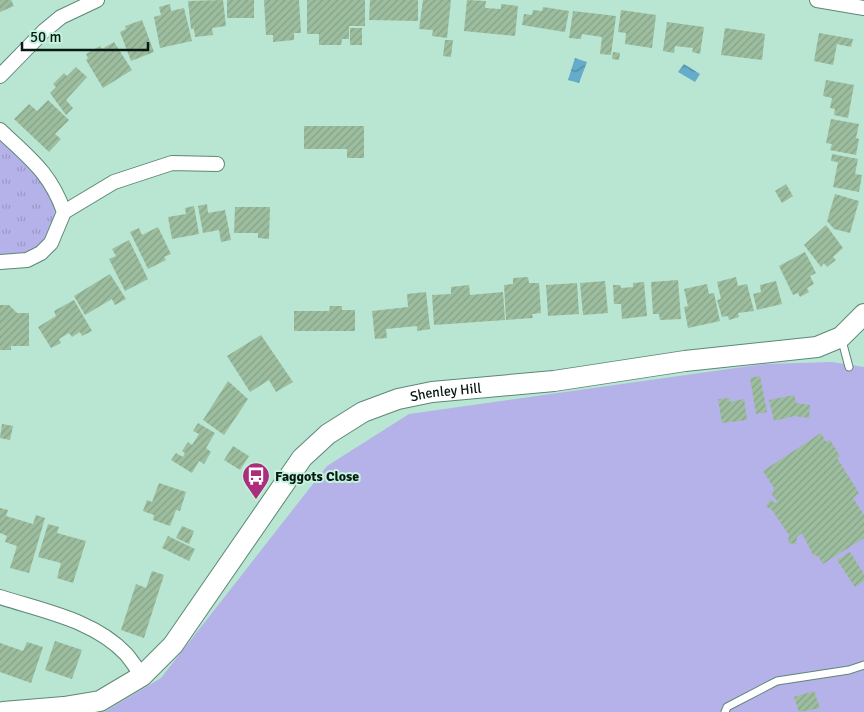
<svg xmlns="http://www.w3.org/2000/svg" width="864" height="712" viewBox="0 0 864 712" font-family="Signika,sans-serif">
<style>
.grass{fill:#b5b2e9}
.park{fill:url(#park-tufts)}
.water{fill:url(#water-waves)}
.building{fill:url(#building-hatch)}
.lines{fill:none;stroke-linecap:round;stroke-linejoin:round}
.lane-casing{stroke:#5d8776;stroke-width:9}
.street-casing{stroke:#5d8776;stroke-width:16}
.secondary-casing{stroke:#5d8776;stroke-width:22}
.lane{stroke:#fff;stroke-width:7}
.street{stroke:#fff;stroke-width:14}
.secondary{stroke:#fff;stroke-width:20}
.labels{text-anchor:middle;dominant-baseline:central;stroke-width:4;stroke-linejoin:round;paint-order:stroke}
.street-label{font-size:14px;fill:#091a14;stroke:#c5f3df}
.poi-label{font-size:14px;font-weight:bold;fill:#091a14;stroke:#c5f3df;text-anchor:start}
</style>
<defs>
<pattern id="park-tufts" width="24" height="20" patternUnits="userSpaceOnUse" patternTransform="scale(1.25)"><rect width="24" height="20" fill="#b5b2e9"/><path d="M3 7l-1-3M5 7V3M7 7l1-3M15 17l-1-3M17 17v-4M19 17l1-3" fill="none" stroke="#9a98c7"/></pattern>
<pattern id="water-waves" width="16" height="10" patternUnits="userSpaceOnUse" patternTransform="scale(1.25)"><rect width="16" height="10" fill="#64acc9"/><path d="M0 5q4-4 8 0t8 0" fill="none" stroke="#518ba2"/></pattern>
<pattern id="building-hatch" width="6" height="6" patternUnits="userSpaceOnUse" patternTransform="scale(1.25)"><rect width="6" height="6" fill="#9dbd9f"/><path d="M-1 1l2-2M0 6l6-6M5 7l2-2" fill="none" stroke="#86a288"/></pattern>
</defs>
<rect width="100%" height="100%" fill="#b8e6d2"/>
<path class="grass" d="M832,362l32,5v345h-760l57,-34 166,-212 82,-52 355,-50z"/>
<path class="park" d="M0,138c14,14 32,27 44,43 18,22 13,58 -14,72 -7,4 -21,2 -30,3z"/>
<path class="water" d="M575,58l12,4 -8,21 -11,-3z
M684,64l16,10 -5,8 -17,-10z"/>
<path class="building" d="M0,0h11l3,6 -14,6z
M223,0l3,26 -14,2 1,7 -18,2 -1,-8h-3l-3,-28z
M227,0h27v18h-27z
M264,0h35l2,33h-7v7l-21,2v-7h-7z
M307,0h58v26h-16v13h-7l-1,6h-22v-11h-12z
M370,0h48v21l-49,-1z
M423,0h28l-4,38 -15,-2 1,-6 -14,-1z
M467,0l19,1 -1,7 16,1v-5l17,2 -3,30 -51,-5z
M170,4l1,7 13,-3 8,33 -32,7 -6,-31 7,-2 -2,-8z
M543,7l26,4 -4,21 -43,-7 2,-11 8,1 1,-5 9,1z
M621,10l35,5 -4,33 -27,-4 1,-11 -8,-1z
M573,11l43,5 -5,39 -11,-1 2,-17 -20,-3 -1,5 -12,-1z
M142,20l12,32 -23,9 -11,-29 6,-3 -1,-3z
M667,22l37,5 -4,27 -8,-2 1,-4 -18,-2 -1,7 -11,-2z
M350,28h12v17h-12z
M725,28l40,6 -3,26 -41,-5z
M819,33l34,6 -2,8 -14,-3 -4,21 -19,-4z
M445,40h8l-2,17 -8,-1z
M114,42l18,28 -29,18 -17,-28 2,-2 -2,-4 14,-8 2,3z
M613,52l7,1 -1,7 -7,-1z
M76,67l11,10 -21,23 7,8 -7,7 -16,-22 6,-6 -3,-3 11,-11 3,3z
M826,80l28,5 -6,33 -14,-3 1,-6 -5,-1 2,-10 -9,-2z
M48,100l21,20 -14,14 6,5 -12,13 -35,-33 15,-15 8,7z
M831,119l28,5 -3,14 3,1 -3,16 -26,-5 2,-6 -6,-1z
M304,126h60v32h-17v-9h-43z
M832,154l26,5 -3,15 7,1 -3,17 -26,-5 5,-25 -7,-1z
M786,184l7,12 -11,7 -7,-12z
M835,194l24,7 -9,32 -16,-4 -7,-8z
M207,204l1,9 17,-3 6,30 -10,2 -2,-12 -16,3 -5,-27z
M194,206l5,28 -27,5 -4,-22 18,-3 -1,-6z
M235,207h35l-1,32 -11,-1v-5h-24z
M826,225l17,23 -10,9 3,3 -9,7 -3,-4 -3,4 -17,-22z
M158,227l13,27 -7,3 2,3 -18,9 -18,-37 9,-4 3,7z
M129,240l19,39 -23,12 -16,-32 7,-3 -4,-7z
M805,252l11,21 -6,3 4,8 -7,4 2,4 -9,5 -2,-4 -5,2 -14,-29z
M110,274l16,25 -11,6 -3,-6 -27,16 -11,-19z
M528,277l1,6h10l2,30 -9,1 1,4 -27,2 -2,-35 9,-1v-6z
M736,277l2,9 9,-2 7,27 -16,2 1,4 -10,3 -1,-4 -6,1 -5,-17 4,-1 -4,-17z
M678,280l3,39 -21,1 -1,-6h-6l-2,-32z
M605,281l3,32 -25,2 -3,-32z
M776,281l6,23 -25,6 -4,-16 8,-2 -1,-7z
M644,282l3,34 -25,3 -1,-15h-7l-1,-19h7l1,3 12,-1v-4z
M577,283l2,31 -31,2 -2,-31z
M707,284l2,10 5,-1 6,28 -32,7 -4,-21 4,-1 -4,-17z
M469,285l1,10 33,-3 2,28 -71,5 -2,-30 19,-1v-7z
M426,292l4,37 -13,2v-5l-31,3 1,9 -12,1 -3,-28 36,-4 -1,-13z
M74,300l18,31 -10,5 -2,-4 -8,5 -3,-4 -10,6 2,4 -10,5 -13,-21 18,-11 -2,-5z
M0,305h9l8,8h12v33h-18v4h-11z
M330,306h12v4h13v21h-61v-20h35z
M261,335l32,47 -17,10 -7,-12 -19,12 -23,-36z
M760,376l7,36 -11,2 -6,-36z
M228,381l20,18 -24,36 -21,-15z
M794,395l2,8 14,2 -1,13 -15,-2 -20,5 -5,-21z
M730,398v4l14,-3 3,21 -25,3 -4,-24z
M198,423l17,10 -9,15 5,4 -7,12 -5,-3 -7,12 -21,-13 5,-7 7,4 2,-4 -3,-2 6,-9 4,3 7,-11 -6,-3z
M2,424l11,2 -3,14 -10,-2z
M821,433l5,9 4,-2 10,16 -3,2 22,35 -6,5 11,17v23l-41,26 -5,-8 -5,-1 -11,-22 -5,4 -1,7 -8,-1 1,-8 -17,-25 -6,-4 4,-6 6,3 2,-1 -6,-7 2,-7 -11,-17z
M233,446l16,10 -9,14 -16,-10z
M159,483l27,9 -6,19 -4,-1 -6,16 -17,-6 1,-5 -11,-4 4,-11 5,2z
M0,508l8,2 -2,6 27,8 3,-9 9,3 -16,55 -19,-5 7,-22 -12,-4 2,-6 -7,-3z
M48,524l11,3 -2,6 29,8 -13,42 -16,-5 4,-15 -23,-6z
M182,526l12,5 -5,13 -13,-6z
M168,536l27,13 -6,12 -27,-13z
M850,552l14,22v7l-9,6 -18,-27z
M152,571l12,4 -20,63 -23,-8 15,-46 10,4z
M55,641l27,9 -10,29 -27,-9z
M27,642l16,5 -12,36 -31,-11v-29l23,8z
M814,691l6,17 -21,4 -5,-15z"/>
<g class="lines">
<g class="lane-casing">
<path id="lane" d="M841,337l8,30
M725,712l2,-5 50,-26 72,-11 15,-5"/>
</g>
<g class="street-casing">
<path id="street" d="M817,0l47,8
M0,76l44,-45 17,-14 36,-17
M0,130c29,28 50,42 64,82
M0,262l27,-2 14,-7 10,-10 13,-31 50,-30 58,-19 45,1
M0,597c43,14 94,23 126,57 6,7 11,15 16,22"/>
</g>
<g class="secondary-casing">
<g id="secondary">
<path id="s1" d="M3,712l61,-5 36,-6 42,-25 31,-31 129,-187 26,-24 35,-22 35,-13 34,-7 122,-11 131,-20 132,-14 24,-10 23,-23"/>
</g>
</g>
<use href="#lane" class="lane"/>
<use href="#street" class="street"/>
<use href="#secondary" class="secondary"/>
</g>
<defs>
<g id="bus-pin" transform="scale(1.4375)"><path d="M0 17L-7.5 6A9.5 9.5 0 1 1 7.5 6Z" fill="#ab2d7c" stroke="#c5f3df"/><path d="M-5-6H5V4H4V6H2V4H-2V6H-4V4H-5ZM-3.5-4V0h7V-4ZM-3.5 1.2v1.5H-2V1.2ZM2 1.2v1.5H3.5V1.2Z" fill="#fff"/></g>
</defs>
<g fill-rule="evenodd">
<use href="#bus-pin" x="256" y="476"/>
</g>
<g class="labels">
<g class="street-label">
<text stroke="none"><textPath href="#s1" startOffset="580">Shenley Hill</textPath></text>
</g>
<g class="poi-label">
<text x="275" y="476">Faggots Close</text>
</g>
</g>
<path d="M22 42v8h126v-8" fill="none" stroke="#091a14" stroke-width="2.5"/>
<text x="30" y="42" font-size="15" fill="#091a14" stroke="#c5f3df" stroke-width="4" paint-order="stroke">50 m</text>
</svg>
